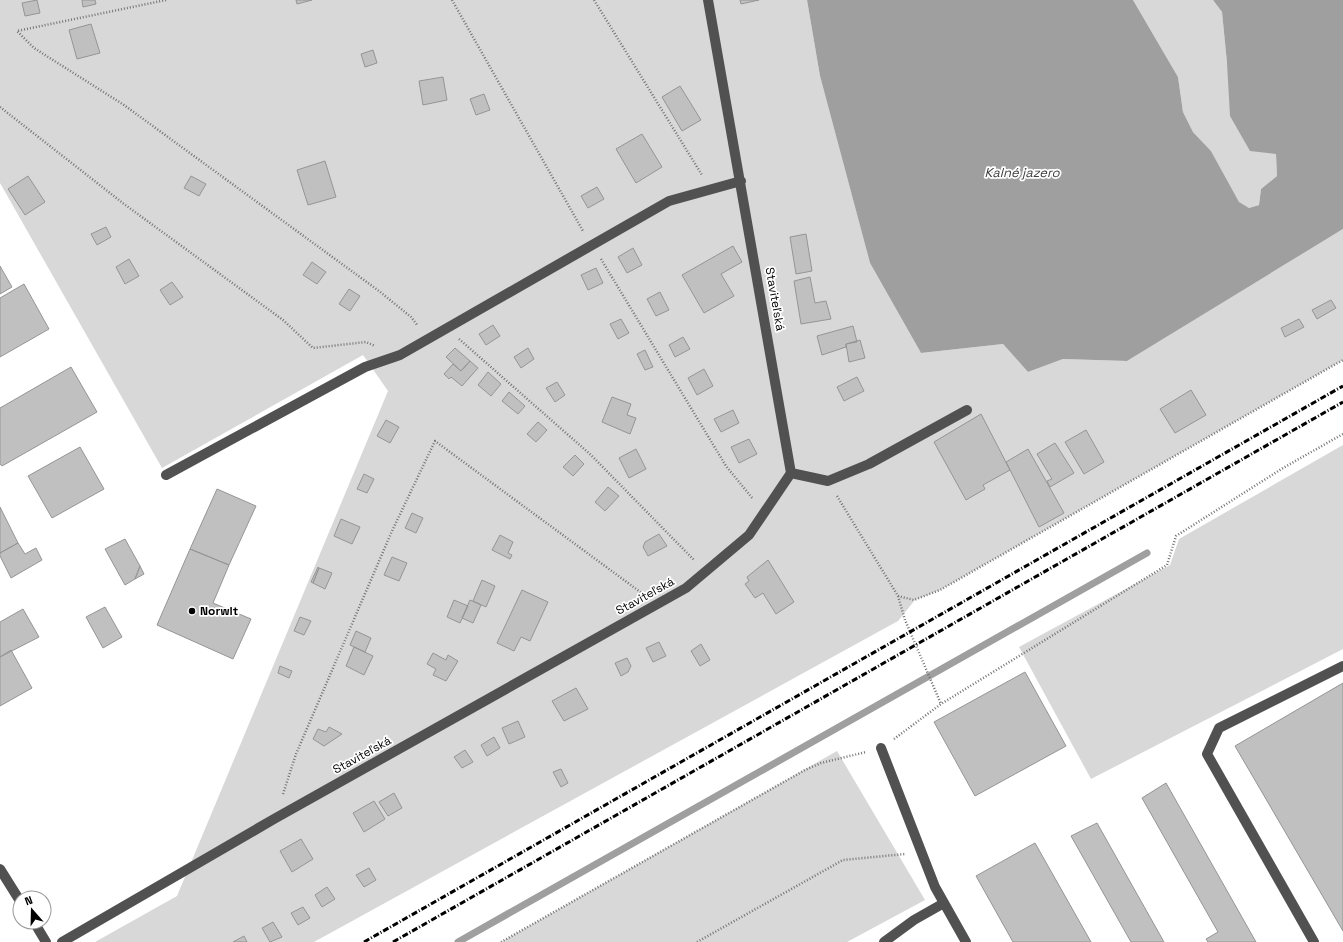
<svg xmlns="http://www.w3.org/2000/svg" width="1343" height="942" viewBox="0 0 1343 942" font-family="'Space Grotesk',sans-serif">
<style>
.green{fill:#d8d8d8}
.water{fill:#9f9f9f}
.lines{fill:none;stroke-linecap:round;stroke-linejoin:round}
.stream{stroke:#9f9f9f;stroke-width:7}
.building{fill:#c0c0c0;stroke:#959595}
.path{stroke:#737373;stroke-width:2.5;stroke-dasharray:1 2;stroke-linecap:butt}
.minor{stroke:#515151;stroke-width:10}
.rail{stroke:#000;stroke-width:3;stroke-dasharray:6 2 1 2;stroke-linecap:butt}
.poi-dot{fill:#000;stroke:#fff;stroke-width:1.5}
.labels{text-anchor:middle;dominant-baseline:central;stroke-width:3.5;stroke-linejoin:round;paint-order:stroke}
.street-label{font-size:12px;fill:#000;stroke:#fff}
.poi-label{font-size:12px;font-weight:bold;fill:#000;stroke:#fff;text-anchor:start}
.water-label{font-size:13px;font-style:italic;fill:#404040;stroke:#fff}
</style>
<rect width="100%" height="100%" fill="#fff"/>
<path class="green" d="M0,0h807l13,76 50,187 51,90 82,-9 25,28 35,-13 64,2 216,-132v131l-403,230 -25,10 -17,21 -584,321h-219l82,-46 211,-505 -25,-36 -201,113 -162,-285z
M1133,0h80l9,12 5,51 49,90 1,23 -16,13 -2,16 -10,3 -10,-5 -28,-52 -18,-19 -10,-20 -5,-35z
M1343,445v204l-252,130 -72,-132 151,-82 9,-26z
M837,751l88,149 -78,42h-346z"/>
<path class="water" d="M807,0h326l45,77 5,35 10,20 18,19 28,51 10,6 10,-3 2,-16 16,-13 -1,-22 -26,-3 -20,-35 -3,-53 -5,-51 -9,-12h130v229l-216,132 -64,-2 -35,13 -25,-28 -82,9 -51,-90 -50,-187z"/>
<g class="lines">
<path class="stream" d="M458,942l689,-389"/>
</g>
<path class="building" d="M37,0l3,13 -15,3 -3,-13z
M82,0h13l1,4 -13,3z
M296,0h16l-15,4z
M740,0h19l-18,4z
M91,24l9,29 -23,6 -8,-29z
M373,50l4,13 -12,4 -4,-13z
M443,77l4,23 -24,5 -4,-24z
M680,86l21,34 -19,11 -20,-34z
M484,94l6,16 -14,5 -6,-16z
M642,134l20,33 -26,16 -20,-34z
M325,161l11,36 -28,8 -11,-35z
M28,176l17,26 -20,13 -17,-26z
M191,176l15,8 -7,12 -15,-8z
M597,187l7,12 -16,9 -7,-12z
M106,227l5,10 -14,8 -6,-11z
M806,234l6,37 -16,3 -6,-37z
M733,246l9,16 -21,12 13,22 -30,17 -22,-38z
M633,248l9,17 -15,8 -9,-16z
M129,259l10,17 -14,8 -9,-17z
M312,262l14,10 -9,12 -14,-9z
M0,266l12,21 -12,7z
M596,268l7,15 -15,7 -7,-15z
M810,277l5,26 11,-2 5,18 -30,5 -7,-43z
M172,282l11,15 -13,8 -10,-15z
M24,284l25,45 -49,28v-59z
M349,289l11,7 -10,15 -11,-7z
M660,292l9,18 -13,6 -9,-17z
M1331,300l5,8 -19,11 -5,-9z
M621,319l8,14 -11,6 -8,-15z
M1299,319l5,8 -19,10 -4,-9z
M493,325l7,11 -14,9 -7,-11z
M853,326l4,16 -11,2v3l-24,8 -5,-19z
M683,337l7,12 -15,8 -6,-12z
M860,340l5,18 -16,4 -3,-18z
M455,348l15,13 -9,10 -15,-14z
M528,348l6,11 -13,9 -7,-11z
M645,350l8,17 -8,3 -8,-16z
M470,361l8,7 -16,18 -11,-9 -2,2 -5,-5 9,-10 8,7z
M71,367l26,45 -95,54 -2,-2v-56z
M704,369l9,17 -16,9 -9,-17z
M488,372l13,12 -10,12 -13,-11z
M857,377l7,14 -20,10 -7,-14z
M557,382l8,13 -10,7 -9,-14z
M1191,390l15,25 -31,18 -15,-24z
M509,392l16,14 -7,8 -16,-13z
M612,397l19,7 -4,11 9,3 -6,16 -28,-12z
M733,410l6,13 -18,9 -7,-13z
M981,414l29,56 -27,15 2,4 -19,11 -32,-58z
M386,420l13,7 -9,16 -13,-7z
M538,422l9,8 -11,12 -9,-8z
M1086,430l18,32 -20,12 -19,-32z
M749,439l8,15 -18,9 -8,-16z
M1055,443l19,30 -24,14 -3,-6 5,-2 -15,-25z
M80,447l24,42 -52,29 -24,-42z
M636,449l10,20 -17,9 -10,-20z
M1028,449l36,64 -25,14 -33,-65z
M575,455l9,9 -11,12 -10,-9z
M364,474l10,5 -7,14 -10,-4z
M608,487l11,9 -14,15 -10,-9z
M217,489l39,17 -27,59 -39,-16z
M0,507l18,36 -18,10z
M412,513l11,5 -7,15 -11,-5z
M341,519l19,8 -8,17 -18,-8z
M659,534l8,12 -19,10 -5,-9 2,-5z
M500,535l13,7 -5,11 4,2 -2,4 -18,-9z
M125,539l15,27 -5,13 -10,6 -20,-36z
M18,543l7,11 11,-6 6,12 -31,18 -11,-22v-3z
M190,549l39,16 -16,38 38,16 -18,40 -76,-34z
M392,557l15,6 -8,18 -15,-6z
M768,560l26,42 -18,12 -13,-21 -8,5 -10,-14 4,-3 -2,-4z
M140,566l4,8 -9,5z
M318,567l1,1 -6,15 -2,-1z
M319,568l13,5 -7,16 -12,-6z
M482,580l13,6 -9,21 -13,-6z
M522,590l26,12 -18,39 -9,-4 -7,14 -17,-8z
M454,600l14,6 -8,17 -13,-6z
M470,600l11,5 -8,18 -11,-5z
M105,607l17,30 -19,11 -17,-31z
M23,609l16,28 -39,20v-35z
M300,617l11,4 -7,14 -10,-4z
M356,631l15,7 -6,14 -15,-7z
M659,642l7,14 -13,6 -7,-14z
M701,644l9,16 -10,6 -9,-15z
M354,647l19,9 -9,19 -18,-9z
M11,650l21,38 -32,18v-49z
M433,653l13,7 2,-5 10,6 -12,20 -13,-6 3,-6 -9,-5z
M627,658l4,8 -3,6 -7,4 -6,-13z
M280,666l12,5 -3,7 -11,-5z
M1025,672l41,74 -91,50 -41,-74z
M1343,683v248l-108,-185z
M576,688l12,21 -24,12 -12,-20z
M518,721l7,16 -16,7 -7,-16z
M329,727l13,7 -18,12 -11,-7 5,-10 8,3z
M494,737l6,11 -13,8 -6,-11z
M465,750l8,12 -11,6 -8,-11z
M561,769l7,14 -7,4 -8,-15z
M1166,783l90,159h-48l-2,-3 12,-7 -76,-134z
M394,793l8,15 -14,8 -9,-14z
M374,801l11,18 -21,13 -11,-19z
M1097,823l67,119h-33l-60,-106z
M301,839l12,20 -21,13 -12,-21z
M1035,843l56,99h-78l-37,-66z
M369,868l7,12 -12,7 -8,-12z
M327,887l8,12 -13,8 -7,-12z
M303,907l7,11 -12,7 -7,-12z
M273,922l9,15 -12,5 -8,-14z
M244,936l3,6h-14z"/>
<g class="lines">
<path class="path" d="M166,0l-149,31 17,17 90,57 255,186 32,26 7,9
M452,0l131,231
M594,0l108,175
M0,107l124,97 159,116 30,28 53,-6 9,4
M601,259l125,207 27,33
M459,339l132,116 103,105
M837,496l61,100 16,4 26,-10 403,-230
M898,596l7,24 36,84
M894,739l47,-35 226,-139 9,-29 107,-68 60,-34
M283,794l13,-40 96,-223 43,-90 208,153
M501,942l304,-172 16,-7 45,-11
M697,942l146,-82 62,-6"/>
<path class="minor" d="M791,473l37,8 41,-17 98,-54
M166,475l199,-108 35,-12 269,-154 72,-20
M881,748l54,139 31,55
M0,869l20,32
M34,922l12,20
M62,942l212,-123 412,-231 63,-53 42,-62 -83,-473
M884,942l30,-22 30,-17
M1314,942l-107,-188 12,-26 124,-62"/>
<path class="rail" d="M364,942l979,-556
M393,942l950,-540"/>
</g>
<circle class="poi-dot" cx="192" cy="611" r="4"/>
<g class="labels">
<g class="street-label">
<text transform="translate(775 299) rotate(80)">Staviteľská</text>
<text transform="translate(645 596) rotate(-29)">Staviteľská</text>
<text transform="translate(362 755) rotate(-29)">Staviteľská</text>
</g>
<g class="poi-label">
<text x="200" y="611">Norwit</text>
</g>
<g class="water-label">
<text x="1022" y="172">Kalné jazero</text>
</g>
</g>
<g transform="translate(32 910) rotate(340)"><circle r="19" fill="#ffffff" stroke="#999999"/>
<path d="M0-3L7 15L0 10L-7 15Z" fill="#000000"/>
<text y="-6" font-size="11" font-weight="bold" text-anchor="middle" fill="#000000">N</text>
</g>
</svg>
